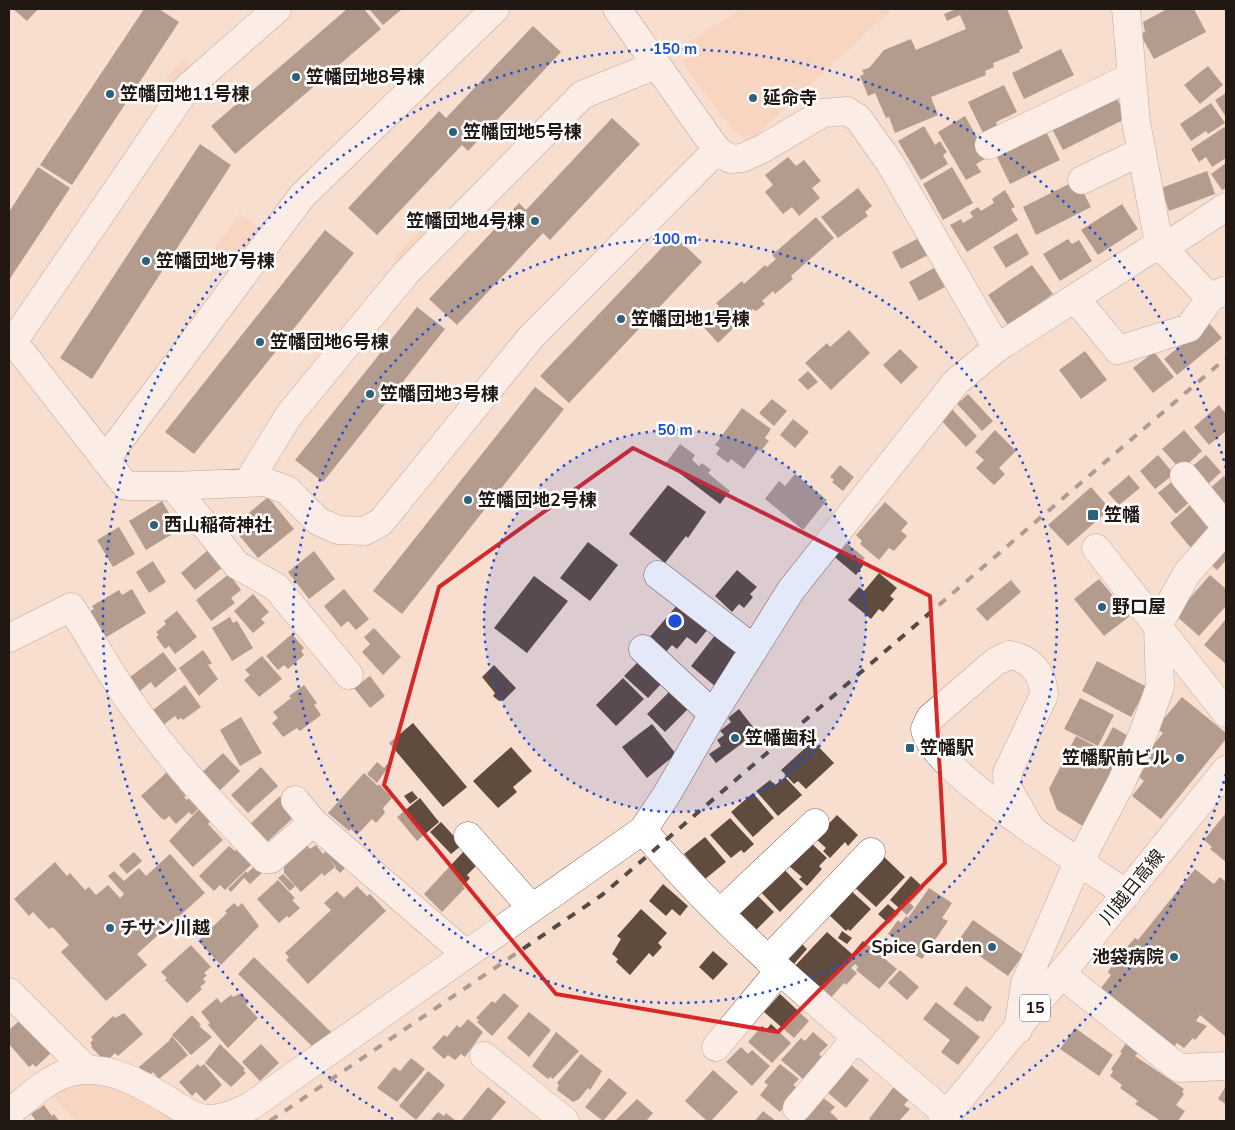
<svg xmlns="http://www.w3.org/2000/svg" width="1235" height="1130" viewBox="0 0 1235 1130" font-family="'Nunito Sans','Noto Sans JP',sans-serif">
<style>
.green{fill:#f9cbb0}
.building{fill:#604b3f}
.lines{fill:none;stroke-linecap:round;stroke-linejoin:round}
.minor-casing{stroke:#7c665a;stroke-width:29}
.major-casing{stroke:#7c665a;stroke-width:29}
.minor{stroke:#fff;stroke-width:28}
.major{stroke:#fff;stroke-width:28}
.rail{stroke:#574a42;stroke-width:4;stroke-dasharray:9 9;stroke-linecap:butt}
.marked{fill:none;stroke:#d62828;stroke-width:4;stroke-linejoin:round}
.ring{fill:none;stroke:#1d4ed8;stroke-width:2.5;stroke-dasharray:2.5 5}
.poi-dot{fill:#2a617c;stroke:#fff;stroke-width:2}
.labels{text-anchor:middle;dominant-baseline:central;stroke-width:5;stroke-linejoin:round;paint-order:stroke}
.shield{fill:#fff;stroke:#645d5a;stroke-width:1}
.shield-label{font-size:16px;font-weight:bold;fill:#211813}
.poi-label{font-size:18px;font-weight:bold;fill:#211813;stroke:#fff;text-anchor:start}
.street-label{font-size:18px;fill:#211813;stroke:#fff}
.centre{fill:#1d4ed8;stroke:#fff;stroke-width:2.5}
.ring-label{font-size:15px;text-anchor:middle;font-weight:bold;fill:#1d4ed8;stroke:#fff;stroke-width:5;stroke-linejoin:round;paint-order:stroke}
</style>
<rect width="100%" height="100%" fill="#f7decf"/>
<path class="green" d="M742,9h150l-139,130 -7,1 -15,-12 -50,-66 7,-5 -7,-11z
M184,58l14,13 -23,26 -14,-13z
M239,213l24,17 -34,48 -23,-17z
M431,217l11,9 -38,41 -10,-10z
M85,1078l57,17 33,26h-99l-28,-29z"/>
<path class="building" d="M13,9h25l-11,12z
M144,9h15l20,13 -107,163 -32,-20z
M347,9h17l17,20 -146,125 -24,-28z
M369,9h33l-19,16z
M956,9h51l16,39 -4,2 1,2 -27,11 1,4 -9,4 1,4 -55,22 7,18 -43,18 -6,-16 -3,1 -11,-25 -7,3 -8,-20 4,-2 -2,-4 7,-2 15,-18 27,-11 5,11 50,-21 -6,-14 -13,6 -3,-7z
M1167,9h27l12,23 -52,27 -14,-25 5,-2 -2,-10z
M533,26l28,26 -93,99 -6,-6 -85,90 -29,-27 91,-97 7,7z
M1061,49l13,26 -50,24 -12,-26z
M1208,66l15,19 -23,19 -16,-19z
M1004,85l13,27 -21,10 1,4 -14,7 -15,-31z
M1114,93l13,25 -64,32 -13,-25z
M1226,93v24l-11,-17z
M1211,103l14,20 -17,11 -2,-3 -15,10 -11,-17z
M965,116l23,41 -12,7 5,8 -15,8 -28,-48z
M612,118l28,26 -90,96 -7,-7 -86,92 -28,-26 90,-96 7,7z
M924,126l11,19 5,-4 7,11 -4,3 5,9 -27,16 -23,-39z
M1226,126v32l-14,9 -6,-10 -7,5 -8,-13z
M1044,127l16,33 -50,24 -16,-33z
M200,144l31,21 -139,214 -32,-21z
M788,157l8,9 8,-6 17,21 -9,7 8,10 -21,18 -7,-9 -9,7 -18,-22 8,-7 -8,-10z
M1226,163v25l-4,2 -11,-16z
M38,167l32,21 -61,92v-68z
M952,167l21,36 -30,17 -20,-36z
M1207,171l8,23 -46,17 -8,-23z
M1077,180l14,27 -55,28 -13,-28z
M858,188l14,18 -7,6 3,4 -30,22 -17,-21z
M1005,190l10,17 -4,2 7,11 -51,32 -17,-27 11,-6 2,4 10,-6 -3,-5 8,-5 3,4 13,-8 -2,-4z
M1122,204l16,25 -40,26 -17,-25z
M816,217l18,21 -43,38 2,3 -18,15 -2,-3 -11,10 3,3 -9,7 -3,-2 -35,34 -18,-20 19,-17 -3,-3 26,-22 2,3 21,-19 2,2 9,-8 -4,-4z
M325,230l29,23 -160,201 -29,-22z
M1017,233l12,21 -23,14 -13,-21z
M674,235l28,27 -133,141 -29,-27z
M919,238l9,17 -27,14 -9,-17z
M1068,239l4,5 7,-4 13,21 -32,20 -17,-27z
M1032,265l21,29 -45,31 -20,-30z
M934,268l11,19 -26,14 -10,-19z
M417,307l28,22 -122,153 -28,-22z
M1209,323l13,15 -45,37 -13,-16z
M849,330l21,23 -39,37 -26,-27 22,-20 3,4z
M900,349l18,18 -17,17 -18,-19z
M1085,351l22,29 -26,19 -22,-29z
M1154,352l20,25 -21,16 -20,-25z
M808,371l10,11 -10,8 -10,-10z
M535,387l29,22 -162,205 -29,-23z
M968,394l25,27 -11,10 -25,-27z
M772,399l15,12 -13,15 -15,-13z
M1219,405l7,9v17l-17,14 -15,-18z
M950,407l27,29 -11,11 -27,-29z
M742,408l29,21 -6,9 4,3 -8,10 -3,-1 -14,19 -13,-10 -3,4 -12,-9 4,-6 -5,-3z
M793,419l16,13 -14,16 -15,-13z
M995,430l21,21 -17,17 6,6 -11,11 -18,-17 8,-8 -9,-8z
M1184,430l18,21 -21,19 -19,-21z
M680,444l15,11 -3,5 7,6 3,-3 9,7 -3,3 22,18 -10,13 -54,-41z
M1158,455l16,19 -19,15 -15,-18z
M1206,455l15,17 -16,15 -16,-18z
M840,465l14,12 -11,14 -11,-9 2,-2 -4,-3z
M795,474l32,26 -24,30 -38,-31 14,-18 6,5z
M1129,475l11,13 -21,17 -11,-12z
M1224,476l2,2v29l-18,-17z
M1175,479l18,20 -17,15 -18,-21z
M668,485l38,27 -18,26 -2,-2 -21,27 -36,-29z
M1091,487l19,22 -42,37 -20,-21z
M268,497l26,32 -36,29 -26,-31z
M162,501l17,29 -33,20 -17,-29z
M885,502l23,21 -7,8 6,5 -13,15 -5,-3 -10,12 -19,-16 2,-3 -6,-6z
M1190,505l26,30 -21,18 -25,-30z
M119,527l16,27 -22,13 -16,-27z
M843,540l22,18 -3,3 3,2 -9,12 -25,-21z
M1226,540v20l-9,10 -14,-12z
M588,542l30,23 -28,36 -30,-23z
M208,550l15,17 -28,23 -14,-17z
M314,551l21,28 -26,20 -21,-27z
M153,561l13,21 -17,11 -13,-21z
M737,570l20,17 -7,7 3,3 -9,11 -5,-4 -7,8 -17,-16z
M879,573l18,15 -7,8 4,3 -11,13 -4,-3 -8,10 -23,-19 11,-13 5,4z
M229,574l12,16 -10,8 4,5 -24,18 -15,-21z
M1210,575l16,14v17l-27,30 -24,-21z
M534,576l34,25 -41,52 -33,-25z
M1099,579l31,37 -26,20 -30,-37z
M1011,580l10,12 -34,29 -11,-12z
M132,589l14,24 -46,28 -13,-28 7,-4 -2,-3 27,-16 3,5z
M344,589l25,30 -13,11 -8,-9 -7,6 -17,-21z
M253,594l16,18 -8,7 4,4 -12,10 -19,-22z
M678,604l30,25 -12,15 -9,-7 -10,12 -5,-4 -6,7 -17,-14z
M177,611l20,26 -22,17 -6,-8 -4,3 -9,-12 3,-2 -3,-3 10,-8 -2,-3z
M230,617l3,6 4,-2 16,27 -21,13 -20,-33z
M1226,619v45l-22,-19z
M374,628l27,29 -18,18 -21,-23 8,-8 -6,-7z
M292,634l12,14 -3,3 3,4 -16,14 -4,-4 -6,5 -12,-14z
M716,634l26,21 -26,32 -25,-21z
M203,650l9,13 -4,2 10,14 -19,17 -20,-28z
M163,652l14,18 -22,18 -4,-6 -11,9 -10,-14z
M262,656l20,23 -23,18 -15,-17 6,-5 -5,-5z
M640,660l23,22 -15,16 -24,-22z
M1097,661l50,26 -16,30 -49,-26z
M494,665l22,23 -13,13 -2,-2 -2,2 -6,-5 2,-3 -13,-16z
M370,676l15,20 -15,12 -16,-20z
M623,678l21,21 -28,27 -20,-21z
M185,685l16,22 -18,13 -2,-2 -3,2 -3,-4 -13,10 -9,-16z
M304,685l13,18 -3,2 7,10 -21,16 -3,-3 -14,9 -11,-14 6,-5 -5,-6 18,-14 -2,-2z
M672,689l18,18 -25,25 -18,-18z
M1182,697l44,36v6l-65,80 -29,-23 12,-15 -6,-5 13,-16 -6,-5 18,-22 -7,-5z
M1080,698l34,17 -16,31 -34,-17z
M739,709l18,23 -41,31 -7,-9 12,-8 -4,-6 7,-5 -4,-4 11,-9 -3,-4z
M241,717l21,36 -22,13 -20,-36z
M413,723l54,64 -24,20 -54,-64z
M652,724l24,30 -29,24 -25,-31z
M1113,727l22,13 -11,19 -22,-12z
M1076,736l48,25 -38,67 -29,-18 -8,-21z
M813,741l21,22 -28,26 -8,-8 -4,3 -13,-14z
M511,747l21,24 -19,16 4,5 -19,16 -25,-27z
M223,753l17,18 -23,22 -17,-19z
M377,762l7,6 3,-4 2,2 -12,17 -10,-9z
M261,767l17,19 -30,27 -17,-18z
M167,772l13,14 -1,2 7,8 -2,1 3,3 5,-4 8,11 -8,8 -3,-3 -13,12 -7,-8 -4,4 -4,-2 -20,-22z
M364,773l14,13 1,-2 13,14 -9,10 2,5 -9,10 -4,-4 -15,16 -6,-6 -2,2 -21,-18z
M785,777l17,18 -24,21 -22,-25 14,-11 5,5z
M412,791l6,7 -8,6 -6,-8z
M753,793l21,25 -21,19 -22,-25z
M280,796l17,18 -31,29 -17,-18z
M420,798l19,24 -22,19 -20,-24z
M201,807l11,12 -4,5 15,16 -30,27 -24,-26z
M1226,813v49l-16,-13 2,-2 -8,-7z
M837,815l21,20 -10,11 -3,-4 -15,16 -7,-7 3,-3 -11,-10z
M730,818l24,26 -10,9 -3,-3 -10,8 -21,-23z
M441,822l21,23 -11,9 -21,-22z
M705,837l21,25 -21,17 -21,-25z
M810,842l17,16 -8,8 3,3 -15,17 -8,-7 3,-2 -13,-11z
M305,843l5,6 6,-4 7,9 6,-6 18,18 -7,7 -5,-5 1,-1 -7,-8 6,8 -11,9 -2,-3 -21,19 -17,-19v-12z
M229,846l6,5 3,-3 15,15 -28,27 -5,-5 -6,6 -15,-15z
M465,850l14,13 -12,12 3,3 -7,8 2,2 -23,24 -18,-18z
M134,852l8,9 -15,13 -8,-9z
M879,852l26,25 -29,30 -26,-24z
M170,854l35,39 -68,61 10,11 -41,36 -45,-49 8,-7 -16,-18 -4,2 -16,-17 -4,4 -15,-17 41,-37 12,14 3,-3 15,17 4,-3 7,8 12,-10 12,13 4,-4 -16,-18 6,-5 10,10 15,-13 7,8z
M779,864l24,25 -23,23 -24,-25z
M256,865l7,7 -13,12 -6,-6 -13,14 -3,-3 18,-18 1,2z
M1195,869l19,15 6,-7 6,5v155l-26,-22 -4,6 11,5 -12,14 -2,-2 -9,10 -7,-5 -3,4 -73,-59 10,-13 -3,-3 5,-8 4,3 7,-8 -5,-3 16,-18 3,2z
M283,874l12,12 -5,5 -12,-13z
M911,876l13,12 -14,15 4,4 -7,8 -17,-15z
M278,880l17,18 -3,2 8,8 -11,10 -2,-2 -8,7 -22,-24z
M663,884l25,22 -8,10 -8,-7 -6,7 -17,-15z
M357,886l10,10 3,-2 16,17 -78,73 -22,-24 3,-3 -4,-4 46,-43 -7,-7 13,-12 7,7z
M847,887l24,22 -21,22 -2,-2 -2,2 -19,-18z
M929,888l23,15 -10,15 6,3 -26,38 -24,-14 2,-3 -12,-8 10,-14 3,3 5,-7 2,2z
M756,894l18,18 -20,20 -21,-21z
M234,903l4,4 4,-4 17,23 -38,39 -23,-24 29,-28 -2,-2z
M888,904l11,10 -10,10 -11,-10z
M641,909l26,24 -9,10 4,4 -9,10 -4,-4 -19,22 -14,-13 2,-3 -6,-5 9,-15 -4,-3z
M973,920l50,35 -15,21 -50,-35z
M842,931l10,7 -5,6 -9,-6z
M827,932l25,22 11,-13 34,28 -18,20 -23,-19 2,-3 -3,-3 -4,4 6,5 -11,12 -2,-2 -16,18 -36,-32z
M798,940l9,9 -13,15 -10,-9z
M191,945l20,22 -7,6 3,2 -4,4 3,3 -6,5 2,2 -15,14 -22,-23 2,-2 -6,-6z
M713,951l15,13 -15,16 -14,-13z
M254,957l77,75 -16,17 -77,-75z
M900,970l19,17 -12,13 -19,-17z
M966,986l26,21 -9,15 -3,-2 -2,2 -25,-18z
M241,993l8,9 -3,3 12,13 -30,30 -20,-23 2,-2 -9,-11 16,-14 4,5 10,-8 2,2z
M504,993l15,13 -27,30 -15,-14 2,-2 -3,-2 16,-17 3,2z
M780,994l29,27 -15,17 -30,-26z
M936,1002l44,35 -22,28 -17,-13 9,-12 -27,-21z
M529,1012l22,18 -22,27 -22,-19z
M124,1013l19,21 -25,22 -3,-3 -9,9 -15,-15 1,-2 -2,-2 3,-3 -2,-3 22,-21 2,2z
M192,1015l9,10 -2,1 13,11 -21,18 -19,-20z
M468,1019l15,13 -18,25 -4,-3 -6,6 -7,-5 -4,4 -12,-11 12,-13 3,2 10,-12 3,3z
M20,1020l32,32 -16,15 -3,-3 -4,3 -20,-23v-14z
M771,1024l20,19 -19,20 -24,-21 14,-16 4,4z
M1075,1028l38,27 -14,21 -39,-27z
M556,1032l23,19 -26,28 -3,-2 -2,2 -16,-13z
M813,1032l15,13 -9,9 3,3 -19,22 -22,-19 20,-22 4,3z
M172,1036l16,19 -29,24 -6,-7 -5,5 -9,-10 30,-26z
M1126,1043l13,9 -4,4 49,33 -2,3 2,2 -8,11 9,6 -7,10h-17l-26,-17 3,-3 -18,-13 2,-3 -12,-9 3,-5 -2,-2 11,-16 -2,-1z
M220,1044l25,25 -2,1 3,3 -15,14 -26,-24z
M261,1044l18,19 -19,18 -18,-19z
M741,1047l7,7 4,-4 18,16 -18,20 -26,-24z
M581,1054l21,17 -12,19 -2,-2 -9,11 -6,3 -16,-12 2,-5 -2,-2z
M411,1058l14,11 -28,33 -20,-14 17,-21 6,4z
M198,1064l2,3 4,-3 18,21 -17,16 -9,-9 -4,4 -13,-14z
M780,1064l19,15 -6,6 6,4 -19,23 -20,-17 8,-10 -4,-3z
M850,1064l19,16 -23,28 -24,-20z
M713,1070l25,22 -27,29h-4l-22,-20z
M428,1071l17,14 -29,35 -17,-14z
M609,1078l18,15 -24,28 -18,-14z
M896,1084l15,13 -7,8 6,4 -11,12h-27l-3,-2z
M1226,1086v18l-8,-5z
M488,1087l18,15 -16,19h-29z
M817,1093l18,14 -5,5 8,7 -2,2h-37z
M637,1099l16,14 -7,8h-31z
M44,1105l8,11 2,-2 5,7h-23l-5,-7z
M763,1111l13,10h-21z
M438,1112l6,4 2,-3 10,8h-26z"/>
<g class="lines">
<g class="minor-casing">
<path id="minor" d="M617,9l100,141 13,9 12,-1 20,-9 61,-36 24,-2 11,7 32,45 107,185
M1126,9l10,113 23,122 51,54
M989,145l142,-68
M1082,180l60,-29
M1075,298l43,52 71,-22 21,-30 16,-8
M9,336l117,150h47l92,-4 22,8 31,31 20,9 27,1 16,-9 150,-185 186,-187
M13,342l173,-253 91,-80
M105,460l197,-264 193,-187
M1184,476l42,51
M248,482l41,-67 117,-142 176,-178 74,-30
M173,486l64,79 39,22 73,88
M1096,548l130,165
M658,575l96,74
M9,638l62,-31c22,34 41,71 65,103 38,54 84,102 129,149h6l42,-37 153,132
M643,649l70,65
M295,800l18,22
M643,830c86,104 192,188 294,276l13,6
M1032,831l-24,-43 -1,-15 37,-78c0,-20 -14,-38 -35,-40l-14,7 -65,56 -5,11c6,42 163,138 202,165
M468,836l63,71
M720,913l95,-90
M768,960l103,-108
M1061,974l118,94 47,-2
M9,992l76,76
M1018,1030l7,-46 46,-106 50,-95 22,-49 17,-47 -2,-61 29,-53 39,-44
M716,1047l63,-76
M484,1056l81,65
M797,1108l60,-71
M9,1113c17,-13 35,-32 56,-39 38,-14 77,10 109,30 10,6 21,15 34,15 16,0 30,-7 43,-13l392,-276 24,-36 46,-80 78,-124 165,-208 41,-34 162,-104 18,-5 49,-32"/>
</g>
<g class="major-casing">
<path id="major" d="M942,1121l284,-351"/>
</g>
<use href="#minor" class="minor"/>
<use href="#major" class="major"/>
<path class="rail" d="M270,1121l332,-226 624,-537"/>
</g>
<path d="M0 0H1235V1130H0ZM633,448l297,148 15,267 -167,169 -222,-38 -172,-209 55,-198z" fill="#f7decf" fill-opacity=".55" fill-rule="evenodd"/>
<path class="marked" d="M633,448l297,148 15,267 -167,169 -222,-38 -172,-209 55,-198z"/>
<circle cx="675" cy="621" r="191" fill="#1d4ed8" fill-opacity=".12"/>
<g class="ring">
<circle cx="675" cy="621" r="191"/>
<circle cx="675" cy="621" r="382"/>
<path d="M1226 774A572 572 0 0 1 957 1119M393 1119A572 572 0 1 1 1226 468"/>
</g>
<g class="poi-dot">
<circle cx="296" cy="77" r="5"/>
<circle cx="110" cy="94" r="5"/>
<circle cx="753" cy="98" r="5"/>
<circle cx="453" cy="132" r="5"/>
<circle cx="535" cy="221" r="5"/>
<circle cx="146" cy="261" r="5"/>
<circle cx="621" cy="319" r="5"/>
<circle cx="260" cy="342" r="5"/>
<circle cx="370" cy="394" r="5"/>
<circle cx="468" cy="500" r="5"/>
<rect x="1087" y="509" width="12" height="12" rx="2.5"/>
<circle cx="154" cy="525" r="5"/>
<circle cx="1102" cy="607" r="5"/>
<circle cx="735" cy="738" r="5"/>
<rect x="905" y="743" width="10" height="10" rx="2.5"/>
<circle cx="1180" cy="758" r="5"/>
<circle cx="110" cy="928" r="5"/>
<circle cx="992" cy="947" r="5"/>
<circle cx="1174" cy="957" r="5"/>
</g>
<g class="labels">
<rect class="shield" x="1020" y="994.5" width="30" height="27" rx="4"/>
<g class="shield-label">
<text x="1035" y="1008">15</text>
</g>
<g class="poi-label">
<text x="306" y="77">笠幡団地8号棟</text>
<text x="120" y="94">笠幡団地11号棟</text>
<text x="763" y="98">延命寺</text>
<text x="463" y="132">笠幡団地5号棟</text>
<text x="525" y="221" text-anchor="end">笠幡団地4号棟</text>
<text x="156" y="261">笠幡団地7号棟</text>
<text x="631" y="319">笠幡団地1号棟</text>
<text x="270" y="342">笠幡団地6号棟</text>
<text x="380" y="394">笠幡団地3号棟</text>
<text x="478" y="500">笠幡団地2号棟</text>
<text x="1104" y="515">笠幡</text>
<text x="164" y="525">西山稲荷神社</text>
<text x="1112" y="607">野口屋</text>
<text x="745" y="738">笠幡歯科</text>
<text x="920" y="748">笠幡駅</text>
<text x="1170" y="758" text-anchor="end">笠幡駅前ビル</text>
<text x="120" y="928">チサン川越</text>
<text x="982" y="947" text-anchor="end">Spice Garden</text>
<text x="1164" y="957" text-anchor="end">池袋病院</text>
</g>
<g class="street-label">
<text transform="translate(1132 887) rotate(-51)">川越日高線</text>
</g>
</g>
<circle cx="675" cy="621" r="8" class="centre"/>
<g class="ring-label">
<text x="675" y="54">150 m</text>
<text x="675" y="244">100 m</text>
<text x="675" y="435">50 m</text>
</g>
<rect width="1235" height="1130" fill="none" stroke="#211813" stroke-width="20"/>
</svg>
